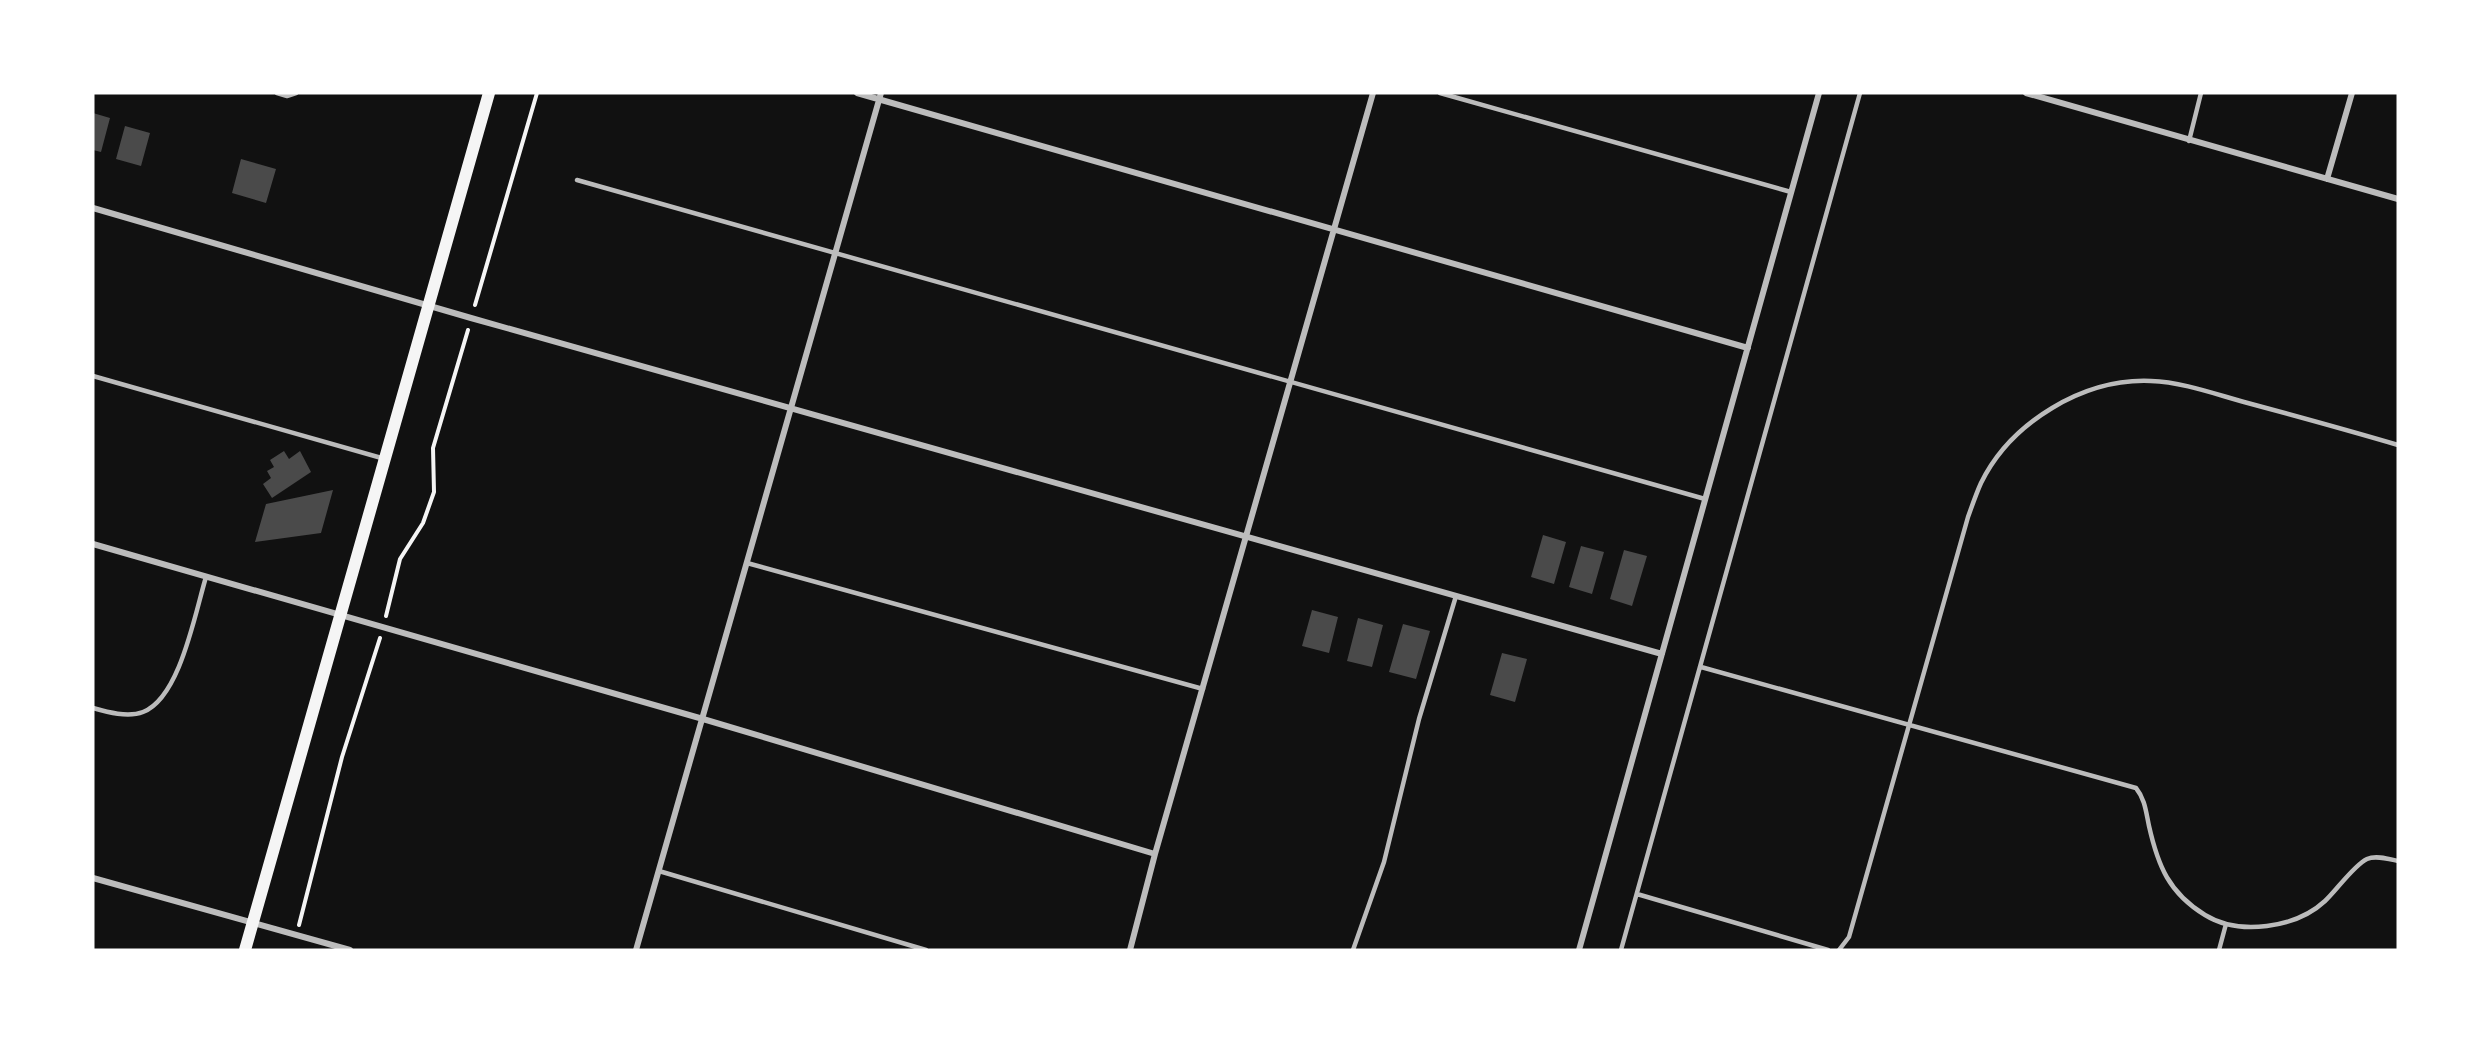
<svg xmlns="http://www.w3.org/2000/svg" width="2491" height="1043" viewBox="0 0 2491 1043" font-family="Montserrat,sans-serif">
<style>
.building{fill:#4a4a4a}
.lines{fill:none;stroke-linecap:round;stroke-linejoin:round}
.path{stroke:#f5f5f5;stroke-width:4}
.service{stroke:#bcbcbc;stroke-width:4.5}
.minor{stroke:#bcbcbc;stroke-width:6}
.secondary{stroke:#f5f5f5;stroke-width:12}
</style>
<rect width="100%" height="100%" fill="#111"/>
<path class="building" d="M93,113l17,5 -9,34 -8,-2z
M125,126l25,7 -9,33 -25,-7z
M241,159l35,10 -10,34 -34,-10z
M284,451l5,8 11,-8 11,21 -39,26 -9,-14 8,-6 -4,-7 7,-4 -4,-7z
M333,490l-12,43 -66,9 11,-38z
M1543,535l23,7 -12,42 -23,-7z
M1581,546l23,6 -12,42 -23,-7z
M1624,550l23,6 -15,50 -22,-7z
M1312,610l26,7 -9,36 -27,-7z
M1358,618l25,7 -11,42 -25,-6z
M1403,624l27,7 -14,48 -27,-7z
M1502,653l25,6 -12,43 -25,-7z"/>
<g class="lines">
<path class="path" d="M475,305l62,-212
M386,616l14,-57 23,-36 11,-31 -1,-44 35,-118
M299,925l43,-168 38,-119"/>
<path class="service" d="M277,93l10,3 9,-3
M1440,93l351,99
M2189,141l12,-48
M577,180l1128,319
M93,376l292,83
M747,563l456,126
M1701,667l435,121c9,11 10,24 13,38 9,40 20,67 56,89 34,21 91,13 120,-14 11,-10 29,-36 42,-42 9,-4 22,0 31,2
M93,708c14,4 35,10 50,4 37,-14 52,-99 63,-135
M659,871l267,79
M1637,894l191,56
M1353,950l31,-88 35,-143 37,-123
M1621,950l239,-857
M1839,950l10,-13 119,-420c4,-11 8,-23 13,-34 30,-61 103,-105 170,-102 31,1 64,13 93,21 52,14 103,28 154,43
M2219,950l7,-26"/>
<path class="minor" d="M857,93l891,255
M2026,93l372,106
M2327,179l25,-86
M93,208l378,110 1191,336
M93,544l610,175 452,135
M93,878l257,72
M636,950l245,-857
M1130,950l25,-96 218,-761
M1579,950l240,-857"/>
<path class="secondary" d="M245,950l244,-857"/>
</g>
<rect width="2491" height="1043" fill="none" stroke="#ffffff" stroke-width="189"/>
</svg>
